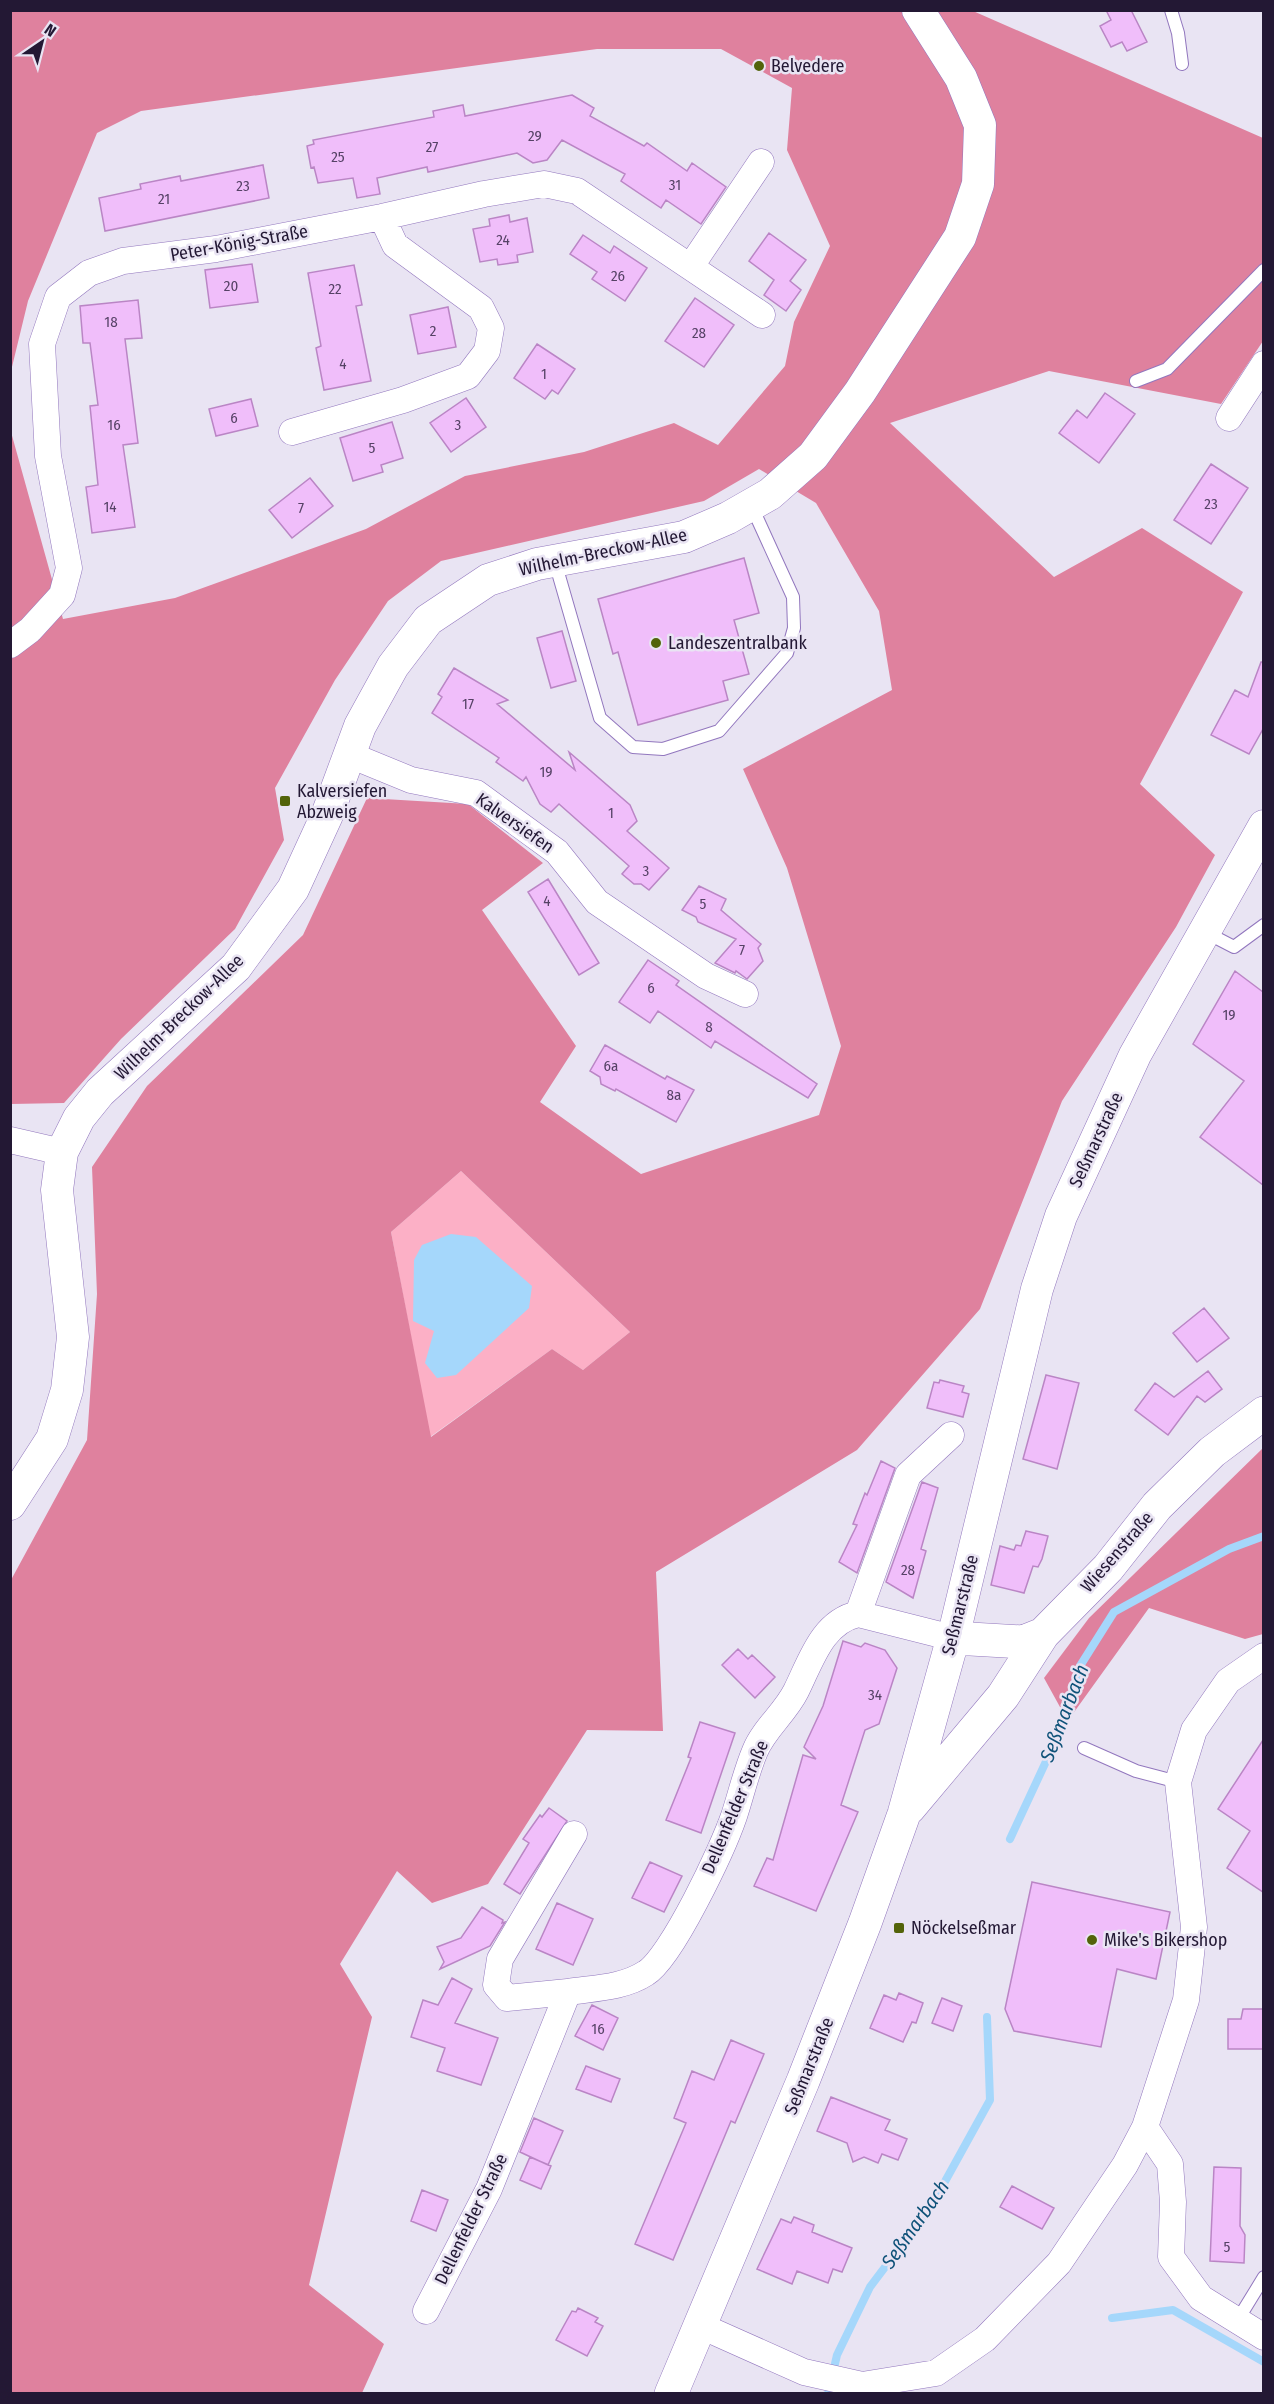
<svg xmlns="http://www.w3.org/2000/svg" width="1274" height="2404" viewBox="0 0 1274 2404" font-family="'Fira Sans Condensed',sans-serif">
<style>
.green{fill:#fcb0c6}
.forest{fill:#df819e;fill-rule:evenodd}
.water{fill:#a5d7fb}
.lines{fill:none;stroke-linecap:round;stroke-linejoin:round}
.stream{stroke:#a5d7fb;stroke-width:8}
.building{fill:#f0befa;stroke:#ba85c5;stroke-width:1.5}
.service-casing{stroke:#9277be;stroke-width:14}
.minor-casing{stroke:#9277be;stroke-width:27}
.tertiary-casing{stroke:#9277be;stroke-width:33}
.secondary-casing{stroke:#9277be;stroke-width:34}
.service{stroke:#fff;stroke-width:12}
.minor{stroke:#fff;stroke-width:26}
.tertiary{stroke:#fff;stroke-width:32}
.secondary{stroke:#fff;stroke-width:33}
.poi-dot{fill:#53630a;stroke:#e9e4f3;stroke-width:2}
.labels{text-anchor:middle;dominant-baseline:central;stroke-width:5;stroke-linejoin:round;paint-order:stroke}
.number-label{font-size:15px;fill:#564266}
.poi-label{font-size:18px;fill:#231834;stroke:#e9e4f3;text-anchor:start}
.street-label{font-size:18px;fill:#231834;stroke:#e9e4f3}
.water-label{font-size:20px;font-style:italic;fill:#0f5279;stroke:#e9e4f3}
</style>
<rect width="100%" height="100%" fill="#e9e4f3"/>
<path class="green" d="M461,1171l169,161 -47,38 -31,-21 -122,88 -39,-205z"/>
<path class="forest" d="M11,11h962l290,127v203l-42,63 -172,-33 -159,52 164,154 88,-49 101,64 -103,192 75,71 -39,72 -114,174 -82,208 -123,141 -201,122 7,159 -76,-1 -99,154 -56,19 -35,-32 -57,93 32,53 -63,268 75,59 -22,49h-351v-813l76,-140 10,-146 -5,-127 55,-81 156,-151 64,-137 101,6 75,59 -61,47 94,136 -36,56 101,72 178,-59 22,-69 -54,-178 -44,-99 149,-79 -13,-79 -63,-108 -57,-34 -55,32 -263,60 -53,40 -53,79 -60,108 9,52 -49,89 -114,110 -57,64 -53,1v-672l52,187 112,-21 191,-69 99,-53 119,-24 90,-29 44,22 67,-79 9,-44 36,-76 -43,-96 5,-62 -71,-39h-124l-456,62 -44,22 -69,168 -17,70zM461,1171l169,161 -47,38 -31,-21 -121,88 -40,-205z
M1263,1448v186l-18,5 -96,-31 -77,107 -12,-8 -16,-29 45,-60z"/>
<path class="water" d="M451,1234l25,3 56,49 -3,22 -73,67 -19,3 -12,-15 9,-32 -21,-10 1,-61 8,-15z"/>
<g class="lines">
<path class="stream" d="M1010,1839l52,-112 18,-61 34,-54 115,-63 35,-13
M1112,2318l61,-8 91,52
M828,2394l9,-39 33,-68 62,-82 58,-105 -3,-83"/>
</g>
<path class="building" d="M1106,10h25l16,32 -20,9 -5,-9 -11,5 -11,-21 11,-6z
M572,95l22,13 -4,8 54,30 3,-3 40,28 5,-8 34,24 -25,37 -35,-24 -5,8 -40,-27 4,-7 -63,-34 -15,20 -14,3 -16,-10 -89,19 -1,-5 -50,11 3,16 -23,4 -4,-20 -35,5 -4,-16 -3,1 -4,-22 7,-2 -1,-4 121,-23 -1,-6 30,-6 2,11z
M263,165l6,33 -164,33 -6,-33 42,-9 -1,-5 40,-8 1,5z
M509,215l1,7 17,-4 6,34 -16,3 1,7 -20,3 -1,-6 -17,3 -7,-33 17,-3 -1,-7z
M769,233l37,27 -16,21 11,9 -15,21 -22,-16 10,-15 -25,-19z
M583,235l27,18 4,-7 33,22 -22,33 -33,-22 5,-7 -27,-18z
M252,264l6,38 -48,6 -5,-38z
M354,265l8,40 -6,1 15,75 -47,9 -8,-42 5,-2 -13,-73z
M695,298l39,27 -30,42 -39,-26z
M138,300l4,38 -17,1 13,104 -15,2 12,82 -43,6 -6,-46 12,-2 -8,-79 8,-1 -8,-62h-7l-3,-37z
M448,307l8,40 -38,7 -8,-39z
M537,344l38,25 -17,25 -6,-4 -7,9 -31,-21z
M1105,393l30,21 -36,49 -40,-30 18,-23 10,8z
M466,398l20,29 -35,25 -21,-29z
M251,399l7,27 -42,10 -7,-27z
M392,422l11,36 -22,7 2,7 -30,9 -13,-43z
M1211,464l37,24 -37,56 -37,-24z
M310,478l23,28 -41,32 -23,-28z
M744,558l15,55 -25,7 15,54 -26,7 5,19 -90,25 -20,-73 -5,2 -15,-55z
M562,631l14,50 -25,7 -14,-50z
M1261,662h2v67l-14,25 -38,-19 24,-45 13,7z
M454,668l54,32 -11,4 78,66 -6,-18 61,53 7,16 -10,10 42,37 -20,22 -8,-6h-7l-12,-10 7,-8 -70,-62 -8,8 -11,-8 -14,-27 -3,4 -27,-19 3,-4 -67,-45 10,-16 -4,-3z
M548,879l51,84 -20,12 -51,-83z
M699,886l27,13 -5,11 40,34 -3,4 5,13 -16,18 -11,-8 -1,2 -20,-10 21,-24 -38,-17 -2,-5 -14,-7z
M648,960l31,21 -3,4 141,99 -9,14 -93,-57 -4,7 -53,-37 -8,12 -31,-21z
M1235,971l28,21v193l-63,-48 44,-56 -51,-37z
M605,1045l60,34 2,-3 27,14 -18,32 -60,-33 -1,2 -14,-7 -1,-7 -10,-6z
M1204,1308l25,30 -32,24 -24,-29z
M1208,1371l14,18 -17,13 -8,-6 -29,39 -33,-25 20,-27 19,14z
M1046,1375l33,8 -22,86 -34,-10z
M940,1380l24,6 -2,6 7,2 -6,23 -36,-9 7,-26 5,1z
M881,1461l14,7 -38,105 -18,-11 18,-37 -4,-1 12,-31 2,2z
M922,1482l16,6 -17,61 5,2 -13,47 -27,-16z
M1026,1531l22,5 -6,23 -4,8 -5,-1 -9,27 -33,-8 9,-39 14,4 2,-5 5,1z
M843,1641l18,6 4,-4 20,7 12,18 -18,56 -14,6 -24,75 17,7 -42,99 -62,-25 13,-28 6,2 30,-105 13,4 -12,-12 19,-41z
M738,1649l10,10 4,-4 23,22 -20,21 -33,-33z
M700,1722l35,11 -34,100 -35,-13 25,-62 -3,-1z
M1263,1740v152l-36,-24 23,-37 -32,-22z
M549,1808l18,13 -47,73 -16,-10 25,-41 -6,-4 17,-24 2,2z
M650,1862l32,14 -18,36 -32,-14z
M1032,1882l138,30 -14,67 -39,-10 -16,78 -87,-16 -9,-22z
M557,1903l36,16 -20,46 -37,-16z
M482,1907l21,13 -1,3 3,-1 -15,24 -50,23 4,-7 -7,-15 24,-9z
M452,1978l20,11 -17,34 43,15 -17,47 -44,-14 8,-23 -34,-11 12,-37 15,5z
M899,1993l24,10 -7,20 -4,-1 -9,20 -33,-14 14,-33 12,5z
M942,1998l20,8 -9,25 -21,-8z
M592,2005l26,13 -15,32 -28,-14z
M1243,2009h20v40h-35v-30h13z
M731,2040l33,14 -29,69 -4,-2 -58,139 -38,-16 51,-121 -12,-5 18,-47 22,9z
M586,2066l34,13 -9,23 -35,-13z
M831,2097l59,23 -5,10 22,9 -9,21 -16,-6 -4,9 -14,-6 -11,5 -6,-19 -30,-12z
M534,2118l29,13 -15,34 -28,-13z
M530,2157l21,9 -10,23 -21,-9z
M1214,2167l27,1 -1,58 5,9 -1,28 -34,-2z
M1012,2186l42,22 -12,21 -42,-22z
M422,2190l26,10 -12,31 -25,-10z
M794,2217l20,8 -2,7 40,16 -10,24 -9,-3 -5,14 -31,-12 -5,13 -35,-15 24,-50 10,4z
M578,2308l20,10 -3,4 8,4 -16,30 -31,-16 16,-29 4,1z"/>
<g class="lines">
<g class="service-casing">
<path id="service" d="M1171,10l7,23 4,31
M1136,381l31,-12 97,-99
M555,562l45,156 33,29 30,2 56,-18 68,-78 7,-25 -1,-31 -41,-90
M1205,932l29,15 30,-22
M1084,1748l52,23 42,11
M1237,2321l27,-44"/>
</g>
<g class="minor-casing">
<path id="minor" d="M691,266l70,-104
M1229,418l35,-54
M292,432l111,-32 65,-24 19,-25 4,-23 -10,-20 -86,-63 -13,-28
M10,645l20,-15 32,-35 7,-27 -21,-112 -6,-112 16,-47 31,-24 34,-12 93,-12 166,-32 102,-23 60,-10 33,7 185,124
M350,755l61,25 65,13 81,59 40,50 109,74 39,18
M10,1140l52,12
M951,1435l-43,40 -50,139 95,24
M568,1992l-61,6 -11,-13 4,-26 74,-125
M1145,2127l25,37 3,38 -2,55 30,41 63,39
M426,2311l63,-122 79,-197c26,-4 55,-4 78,-19 26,-16 77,-125 88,-157 7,-21 12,-44 21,-65 9,-22 30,-38 41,-60 15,-30 26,-69 62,-77
M701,2326l103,46 58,13 74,-12 49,-34 74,-76 66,-98 20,-38 41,-127 8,-73 -16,-145 16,-52 34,-49 36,-25"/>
</g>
<g class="tertiary-casing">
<path id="tertiary" d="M10,1504l42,-65 15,-49 6,-53 -16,-147 5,-38 17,-34 21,-26 136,-125 57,-78 34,-74 33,-89 33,-60 35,-46 60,-40 49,-16 147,-27 44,-19 42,-24 43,-38 47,-64 100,-155 18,-53 2,-59 -19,-47 -43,-68
M953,1638l84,-349 24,-73 74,-161 129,-229"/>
</g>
<g class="secondary-casing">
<path id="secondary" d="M909,1808l94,-112 40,-62
M671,2394l132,-313 62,-158 39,-109 49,-176 70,4 20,-8 65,-66 49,-62 55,-54 52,-39"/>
</g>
<use href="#service" class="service"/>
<use href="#minor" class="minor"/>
<use href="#tertiary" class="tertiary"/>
<use href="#secondary" class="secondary"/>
</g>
<g class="poi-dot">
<circle cx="759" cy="66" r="6"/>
<circle cx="656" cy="643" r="6"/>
<rect x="279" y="795" width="12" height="12" rx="3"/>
<rect x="893" y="1922" width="12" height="12" rx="3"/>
<circle cx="1092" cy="1940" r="6"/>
</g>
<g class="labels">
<g class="number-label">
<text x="535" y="136">29</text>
<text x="432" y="147">27</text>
<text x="338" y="157">25</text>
<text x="675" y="185">31</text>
<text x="243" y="186">23</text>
<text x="164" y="199">21</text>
<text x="503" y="240">24</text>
<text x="618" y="276">26</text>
<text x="231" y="286">20</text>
<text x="335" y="289">22</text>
<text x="111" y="322">18</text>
<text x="433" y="331">2</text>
<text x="699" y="333">28</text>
<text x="343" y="364">4</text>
<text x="544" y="374">1</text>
<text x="234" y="418">6</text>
<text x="114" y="425">16</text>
<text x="458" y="425">3</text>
<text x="372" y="448">5</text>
<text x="1211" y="504">23</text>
<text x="110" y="507">14</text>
<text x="301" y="508">7</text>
<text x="468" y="704">17</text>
<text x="546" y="772">19</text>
<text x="611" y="813">1</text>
<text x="646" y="871">3</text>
<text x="547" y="901">4</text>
<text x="703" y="904">5</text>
<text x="742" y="950">7</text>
<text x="651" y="988">6</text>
<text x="1229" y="1015">19</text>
<text x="709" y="1027">8</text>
<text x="611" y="1066">6a</text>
<text x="674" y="1095">8a</text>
<text x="908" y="1570">28</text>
<text x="875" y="1695">34</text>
<text x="598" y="2029">16</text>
<text x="1227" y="2247">5</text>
</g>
<g class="poi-label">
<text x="771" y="66">Belvedere</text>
<text x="668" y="643">Landeszentralbank</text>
<text x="297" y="791">Kalversiefen<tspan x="297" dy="21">Abzweig</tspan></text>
<text x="911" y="1928">Nöckelseßmar</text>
<text x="1104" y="1940">Mike's Bikershop</text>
</g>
<g class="street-label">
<text transform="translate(239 243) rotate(-10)">Peter-König-Straße</text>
<text transform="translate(603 552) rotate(-12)">Wilhelm-Breckow-Allee</text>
<text transform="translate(515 823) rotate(35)">Kalversiefen</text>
<text transform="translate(179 1017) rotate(-44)">Wilhelm-Breckow-Allee</text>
<text transform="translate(1096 1140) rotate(-65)">Seßmarstraße</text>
<text transform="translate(1117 1552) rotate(-49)">Wiesenstraße</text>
<text transform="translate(960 1605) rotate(-76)">Seßmarstraße</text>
<text transform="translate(735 1807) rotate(-67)">Dellenfelder Straße</text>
<text transform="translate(809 2066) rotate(-68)">Seßmarstraße</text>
<text transform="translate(471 2219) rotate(-64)">Dellenfelder Straße</text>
</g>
<g class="water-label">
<text transform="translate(1064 1713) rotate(-69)">Seßmarbach</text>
<text transform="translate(915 2224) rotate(-55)">Seßmarbach</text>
</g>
</g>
<rect width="1274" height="2404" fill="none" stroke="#231834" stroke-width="24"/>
<g transform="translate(42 42) rotate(35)" stroke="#e9e4f3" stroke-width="4.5" paint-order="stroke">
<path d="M0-4.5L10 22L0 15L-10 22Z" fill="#231834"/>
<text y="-9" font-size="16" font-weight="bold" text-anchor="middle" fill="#231834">N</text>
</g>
</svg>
